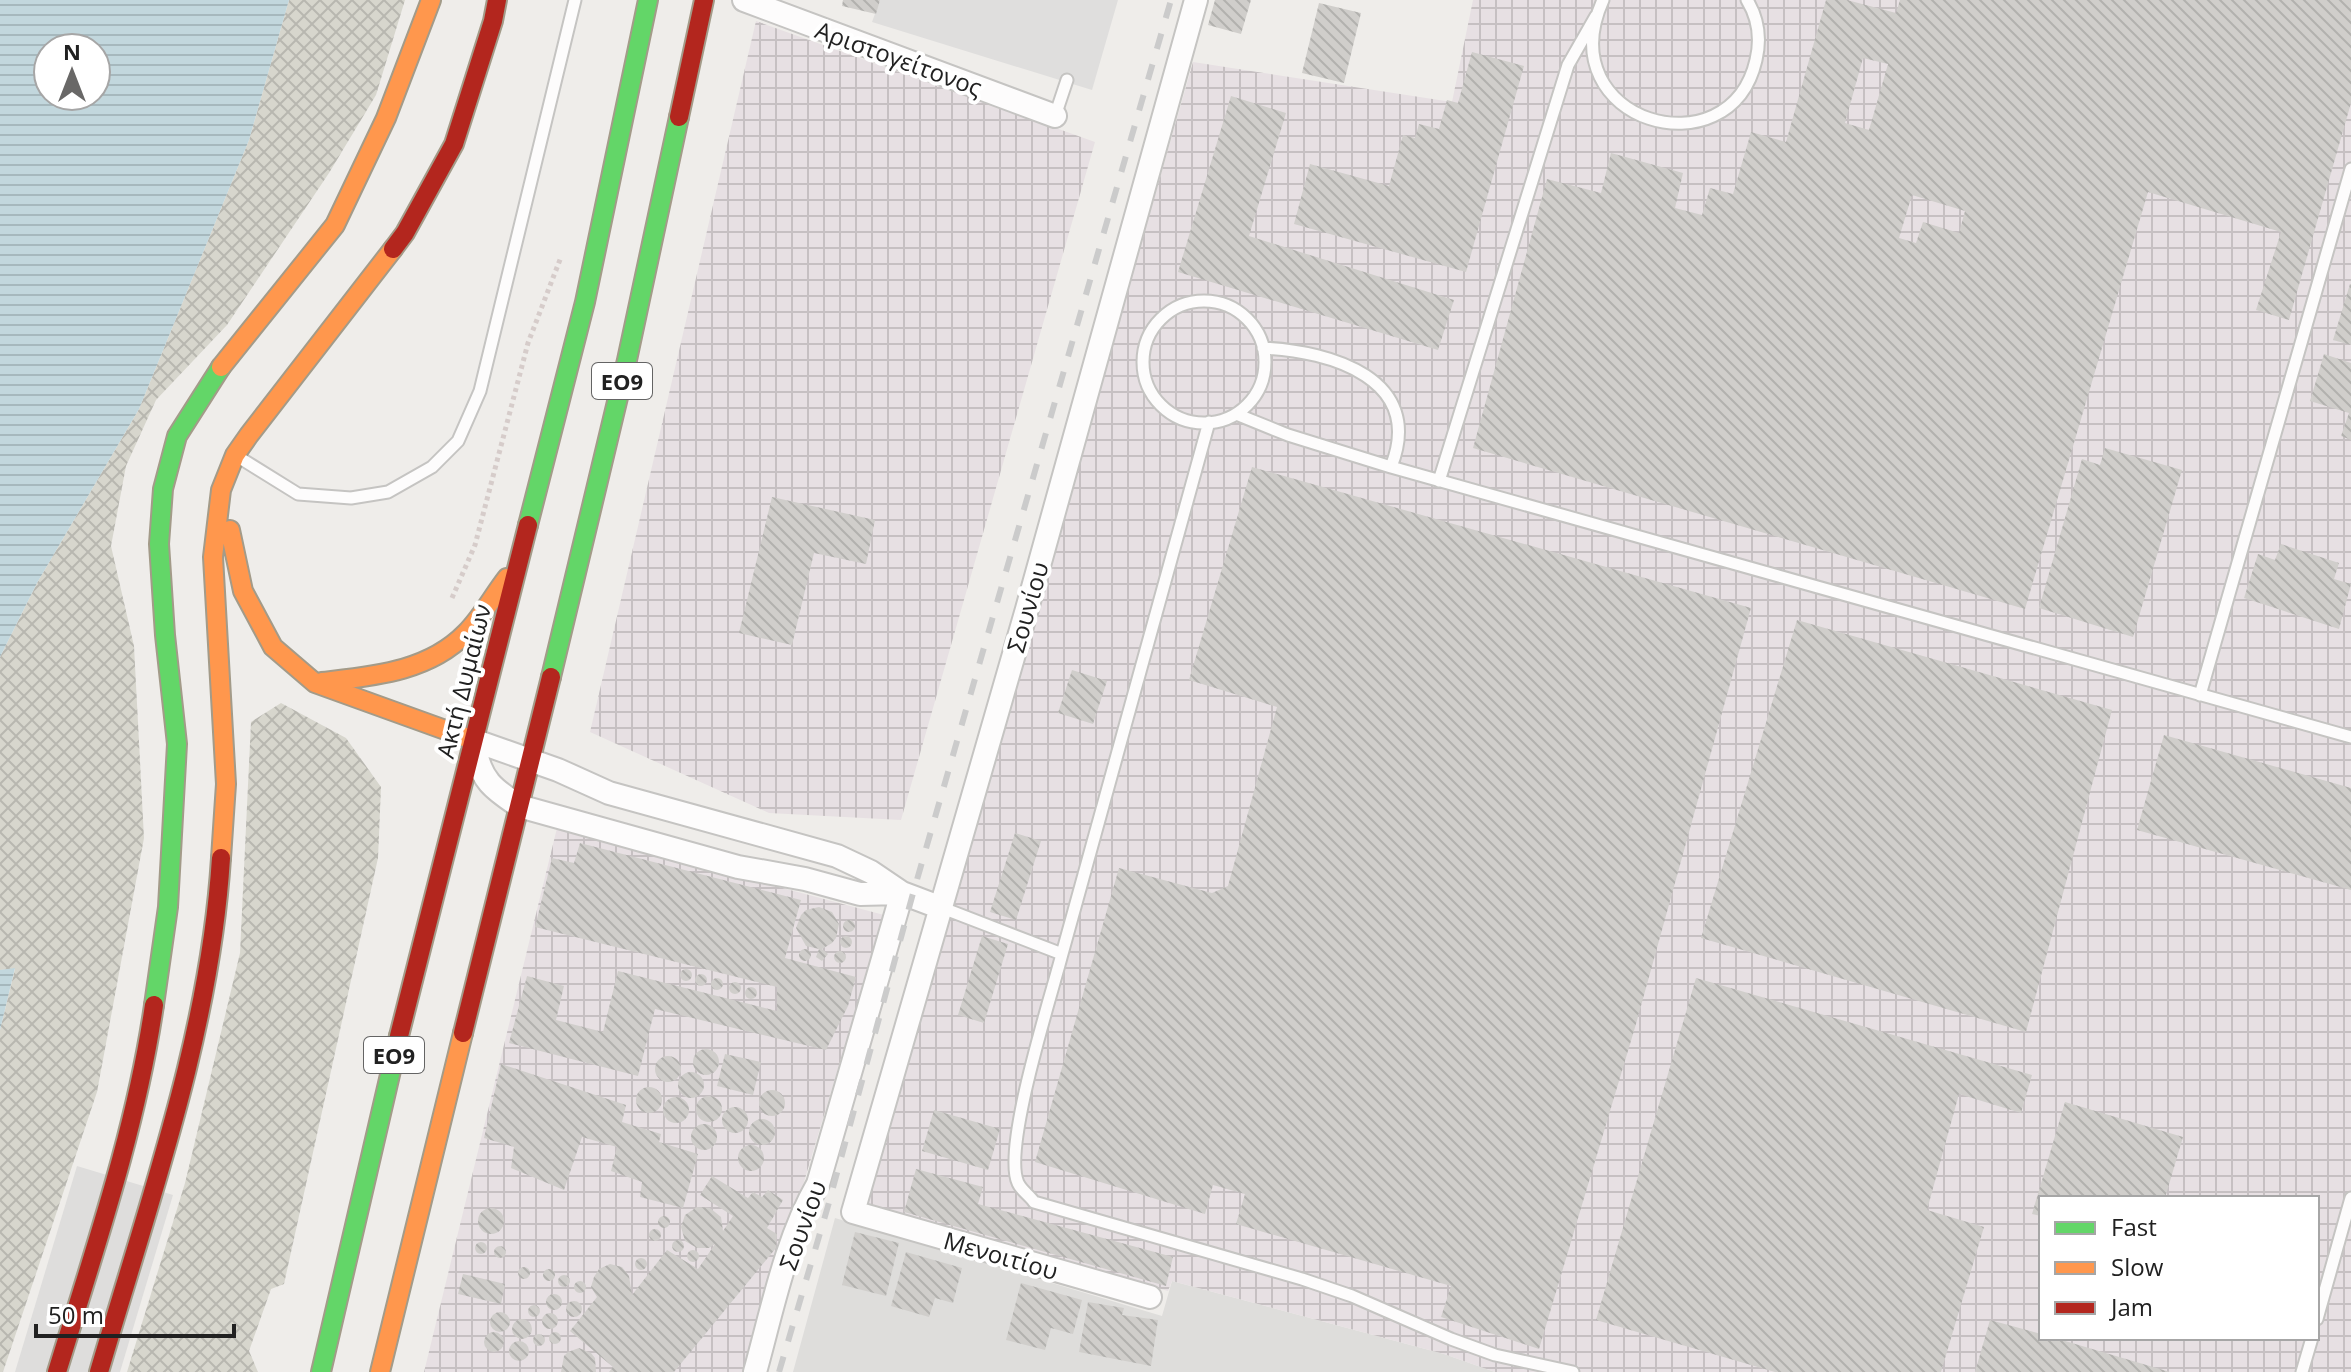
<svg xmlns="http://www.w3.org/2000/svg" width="2351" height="1372" viewBox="0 0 2351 1372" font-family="'Open Sans',sans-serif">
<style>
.residential{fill:#dedddb}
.industrial{fill:url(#industrial-grid);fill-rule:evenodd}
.construction{fill:url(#construction-cross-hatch)}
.parking{fill:#dfdedd}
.water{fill:url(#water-rules);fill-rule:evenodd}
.pier{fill:#dedddc}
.building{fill:url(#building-back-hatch);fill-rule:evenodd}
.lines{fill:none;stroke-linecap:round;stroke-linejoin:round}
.lane-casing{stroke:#c5c4c2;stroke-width:15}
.street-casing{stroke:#c5c4c2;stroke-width:26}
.fast-casing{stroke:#a39b89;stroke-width:22}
.slow-casing{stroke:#a39b89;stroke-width:22}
.jam-casing{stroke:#a39b89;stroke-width:22}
.path{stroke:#d6ccca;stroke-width:5;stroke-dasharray:4 4;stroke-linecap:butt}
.lane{stroke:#fdfcfc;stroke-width:11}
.street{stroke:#fdfcfc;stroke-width:22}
.fast{stroke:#63d668;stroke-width:18}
.slow{stroke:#ff974d;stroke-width:18}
.jam{stroke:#b3261e;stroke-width:18}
.rail{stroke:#cbcbcb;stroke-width:6;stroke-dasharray:16 16;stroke-linecap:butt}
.labels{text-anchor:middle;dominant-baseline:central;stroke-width:8;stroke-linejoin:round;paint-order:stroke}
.shield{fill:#fff;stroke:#646464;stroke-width:2}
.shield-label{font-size:22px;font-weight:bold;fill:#212121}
.street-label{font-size:24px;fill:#212121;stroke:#fff}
</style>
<defs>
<pattern id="industrial-grid" width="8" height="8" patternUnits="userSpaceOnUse" patternTransform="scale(2)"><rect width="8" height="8" fill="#e7e0e3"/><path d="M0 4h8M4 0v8" fill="none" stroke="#c6c0c2"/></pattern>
<pattern id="construction-cross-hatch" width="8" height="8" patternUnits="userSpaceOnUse" patternTransform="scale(2)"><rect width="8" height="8" fill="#d7d6cd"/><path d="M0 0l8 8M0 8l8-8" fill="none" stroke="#b8b7b0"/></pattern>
<pattern id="water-rules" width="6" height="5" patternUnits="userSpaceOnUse" patternTransform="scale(2)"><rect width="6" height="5" fill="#c2d7dd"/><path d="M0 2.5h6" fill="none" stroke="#a6b8bd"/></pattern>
<pattern id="building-back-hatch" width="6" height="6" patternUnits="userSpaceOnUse" patternTransform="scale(2)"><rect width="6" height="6" fill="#d0cecb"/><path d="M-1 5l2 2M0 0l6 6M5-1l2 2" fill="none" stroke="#b2b1ae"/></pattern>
</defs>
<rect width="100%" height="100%" fill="#efedea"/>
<path class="residential" d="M835,1218l327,98 10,-35 272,73 51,18h-702z"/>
<path class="industrial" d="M1473,0h878v1372h-856l-51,-18 -272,-73 -4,10 -301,-86 326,-1143 259,40zM2041,1198h276v140h-276z
M756,21l339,121 -194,678 -132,-7 -179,-81z
M557,828l327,87 -137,457h-323z"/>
<path class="construction" d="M289,0h116l-29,95 -47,78 -102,152 -71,75 -30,66 -15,80 23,100 10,192 -47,254 -94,280h-3v-342l15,-61 -15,1v-313l37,-74 102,-174 110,-269z
M281,703l65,35 35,49 -3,71 -94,426 -13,5 -22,62 9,21h-131l58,-189 55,-230 11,-231z"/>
<path class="parking" d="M880,0h238l-26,90 -220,-68z"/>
<path class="water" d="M0,0h289l-40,140 -110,269 -102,174 -37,74zM48,48h48v48h-48z
M15,968l-15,62v-60z"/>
<path class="pier" d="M77,1166l96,29 -53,177h-105z"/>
<path class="building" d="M843,0h37l-4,14 -34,-8z
M1215,0h36l-10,34 -33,-9z
M1826,0h21l49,13 4,-13h451v103l-62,217 -33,-10 25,-78 -133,-40 -123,417 -552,-161 74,-269 54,14 10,-40 72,20 -8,35 27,7 8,-27 23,6 18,-62 35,10zM1863,58l25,6 -19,66 -24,-7zM1912,195l53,16 -6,22 -36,-11 -7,21 -17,-5z
M1319,3l42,10 -17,70 -42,-10z
M1472,52l52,14 -58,206 -172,-48 16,-60 79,22 14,-51 12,3 4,-14 20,5 8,-29 11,3z
M1231,96l55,17 -37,123 205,64 -16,50 -260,-78z
M2350,284h1v61l-18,-5z
M2324,354l27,9v77l-10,-4 8,-23 -39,-12z
M2105,448l77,22 -49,167 -94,-29 43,-149 18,6z
M1252,467l499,141 -115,416 -97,325 -98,-32 10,-31 -215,-62 9,-30 -32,-9 -8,29 -170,-52 84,-294 93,25 16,-7 49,-179 -88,-27z
M772,497l103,23 -9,44 -52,-11 -22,92 -53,-12z
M2281,544l58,19 -5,16 17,5 -12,45 -95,-31 14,-44 17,6z
M1797,620l315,90 -86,322 -325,-94z
M1072,670l35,11 -14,43 -35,-11z
M2164,735l187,53v102l-214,-60z
M1015,833l26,8 -25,79 -26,-8z
M580,843l221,57 -16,58 71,19 -8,29 -22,44 -171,-41 -17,67 -129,-33 18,-67 37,10 -8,34 47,12 15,-61 159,40v-24l-242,-60 17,-69 22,5z
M819,907l13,5 7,12 -3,14 -4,5 -10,6 6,5 -6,7 -6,-4 3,-8 -13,-3 -10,-18 5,-13 5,-5z
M843 926a6 6 0 1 1 12 0a6 6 0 1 1-12 0Z
M840 942a6 6 0 1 1 12 0a6 6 0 1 1-12 0Z
M982,936l26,8 -24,79 -26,-8z
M799 955a6 6 0 1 1 12 0a6 6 0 1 1-12 0Z
M834 957a6 6 0 1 1 12 0a6 6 0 1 1-12 0Z
M680 975a6 6 0 1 1 12 0a6 6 0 1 1-12 0Z
M695 980a6 6 0 1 1 12 0a6 6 0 1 1-12 0Z
M711 984a6 6 0 1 1 12 0a6 6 0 1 1-12 0Z
M1696,978l336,97 -11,38 -62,-19 -32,116 57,17 -43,145h-166l-179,-52z
M729 988a6 6 0 1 1 12 0a6 6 0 1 1-12 0Z
M745 993a6 6 0 1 1 12 0a6 6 0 1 1-12 0Z
M693 1062a13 13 0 1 1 26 0a13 13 0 1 1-26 0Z
M725,1054l36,8 -8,33 -36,-9z
M655 1069a13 13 0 1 1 26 0a13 13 0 1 1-26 0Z
M501,1064l125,41 -4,17 39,12 -2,8 39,12 -15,54 -43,-11 2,-15 -31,-11 6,-24 -35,-10 -18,53 -53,-22 3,-21 -30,-9z
M678 1085a13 13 0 1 1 26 0a13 13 0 1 1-26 0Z
M636 1100a13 13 0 1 1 26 0a13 13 0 1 1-26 0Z
M759 1103a13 13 0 1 1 26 0a13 13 0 1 1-26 0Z
M696 1109a13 13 0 1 1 26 0a13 13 0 1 1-26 0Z
M663 1110a13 13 0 1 1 26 0a13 13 0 1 1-26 0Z
M2065,1102l118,35 -18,61h-124v18l-9,-2z
M722 1120a13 13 0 1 1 26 0a13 13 0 1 1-26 0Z
M934,1110l66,19 -12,41 -66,-19z
M749 1132a13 13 0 1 1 26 0a13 13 0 1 1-26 0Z
M691 1137a13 13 0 1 1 26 0a13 13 0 1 1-26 0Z
M738 1158a13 13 0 1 1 26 0a13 13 0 1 1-26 0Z
M916,1169l67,18 -5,17 195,53 -7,29 -262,-74z
M712,1176l36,22 5,-6 9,5 6,-7 15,10 -16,28 10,6 -1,14 -102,124h-65l4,-5 -43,-36 27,-34 -6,-10 3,-10 5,-8 11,-5 12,3 7,9 3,19 35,-45 31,19 17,-25 -6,4h-12l-12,-7 -4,-14 4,-12 12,-8 13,1 11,9 2,14 10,-15 -33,-21z
M478 1221a13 13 0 1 1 26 0a13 13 0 1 1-26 0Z
M658 1222a6 6 0 1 1 12 0a6 6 0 1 1-12 0Z
M649 1235a6 6 0 1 1 12 0a6 6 0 1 1-12 0Z
M855,1232l44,11 -13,53 -44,-11z
M672 1246a6 6 0 1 1 12 0a6 6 0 1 1-12 0Z
M475 1248a6 6 0 1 1 12 0a6 6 0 1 1-12 0Z
M494 1252a6 6 0 1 1 12 0a6 6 0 1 1-12 0Z
M687 1256a6 6 0 1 1 12 0a6 6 0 1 1-12 0Z
M906,1252l56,16 -9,35 -18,-5 -6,19 -38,-11z
M635 1264a6 6 0 1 1 12 0a6 6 0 1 1-12 0Z
M518 1273a6 6 0 1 1 12 0a6 6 0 1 1-12 0Z
M543 1275a6 6 0 1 1 12 0a6 6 0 1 1-12 0Z
M463,1274l42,10 -4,20 -43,-10z
M558 1281a6 6 0 1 1 12 0a6 6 0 1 1-12 0Z
M574 1287a6 6 0 1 1 12 0a6 6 0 1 1-12 0Z
M1021,1283l61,17 -9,34 -22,-6 -6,22 -39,-10z
M546 1302a8 8 0 1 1 16 0a8 8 0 1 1-16 0Z
M566 1309a8 8 0 1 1 16 0a8 8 0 1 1-16 0Z
M1088,1302l36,6 -2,7 36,5 -7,46 -72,-14z
M528 1311a6 6 0 1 1 12 0a6 6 0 1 1-12 0Z
M490 1322a10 10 0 1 1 20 0a10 10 0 1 1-20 0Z
M542 1321a8 8 0 1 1 16 0a8 8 0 1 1-16 0Z
M512 1329a10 10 0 1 1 20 0a10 10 0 1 1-20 0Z
M1990,1320l51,14v4h14l115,34h-195z
M549 1338a6 6 0 1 1 12 0a6 6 0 1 1-12 0Z
M484 1342a10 10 0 1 1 20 0a10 10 0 1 1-20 0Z
M533 1340a6 6 0 1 1 12 0a6 6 0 1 1-12 0Z
M509 1351a10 10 0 1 1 20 0a10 10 0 1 1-20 0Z
M579,1348l12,5 4,5 1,14h-35l3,-16 4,-4z"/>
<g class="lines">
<g class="lane-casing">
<path id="lane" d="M1603,0c-55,122 127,174 153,60 5,-21 2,-42 -9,-60
M1055,116l12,-36
M1143 362a61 61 0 1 1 122 0a61 61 0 1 1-122 0Z
M1263,348c68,3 163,31 128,119
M1236,414l52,21 103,32 960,270
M240,458l58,36 53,4 37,-6 44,-25 26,-26 22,-50 95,-391
M1439,481l129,-416 28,-49
M2200,695l151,-526
M940,907l122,47c-11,43 -60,194 -44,229 3,7 12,13 16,19l268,77 50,17 99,43 44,16 78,17
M1062,954l147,-532
M2317,1319l34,-121
M2302,1372l10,-34"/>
</g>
<g class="street-casing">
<path id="street" d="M744,0l311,116
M473,740l85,30 51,23 228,63 34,16 31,21 37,14
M475,749c6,31 18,40 44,57l219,61 67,12 55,15 42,-1
M1150,1297l-297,-85 174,-603 169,-609
M755,1372c17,-61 31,-133 63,-188l84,-291"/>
</g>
<g class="fast-casing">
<path id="fast" d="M528,525l57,-223 63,-302
M551,677l76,-317 52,-243
M154,1005l14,-98 9,-163 -12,-109 -6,-91 4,-55 14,-53 44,-69
M321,1372l78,-336"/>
</g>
<g class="slow-casing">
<path id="slow" d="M221,367l114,-142 51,-107 45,-118
M230,530l13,61 30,56 42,36 158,57
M322,682c51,-6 106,-10 144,-49 16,-16 27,-37 41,-55
M221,858l5,-74 -13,-227 8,-67 14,-35 14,-20 144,-186
M380,1372l83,-339"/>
</g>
<g class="jam-casing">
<path id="jam" d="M679,117l25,-117
M393,249l12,-16 49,-89 39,-123 4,-21
M463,1033l88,-356
M399,1036l129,-511
M57,1372c37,-121 79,-242 97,-367
M99,1372c49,-168 111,-338 122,-514"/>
</g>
<path class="path" d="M452,598l23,-53 53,-202 33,-86"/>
<use href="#lane" class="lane"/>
<use href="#street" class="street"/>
<use href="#fast" class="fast"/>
<use href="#slow" class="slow"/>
<use href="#jam" class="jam"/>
<path class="rail" d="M779,1372l49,-166 84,-309 259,-897"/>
</g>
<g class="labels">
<g class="shield">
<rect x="592" y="363" width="60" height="36" rx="6"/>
<rect x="364" y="1037" width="60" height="36" rx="6"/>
</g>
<g class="shield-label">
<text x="622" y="381">ΕΟ9</text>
<text x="394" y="1055">ΕΟ9</text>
</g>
<g class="street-label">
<text transform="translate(899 58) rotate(20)">Αριστογείτονος</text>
<text transform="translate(1027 607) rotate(-74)">Σουνίου</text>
<text transform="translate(463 681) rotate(-76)">Ακτή Δυμαίων</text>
<text transform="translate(802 1225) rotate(-70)">Σουνίου</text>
<text transform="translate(1001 1255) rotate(16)">Μενοιτίου</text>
</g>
</g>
<rect x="2039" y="1196" width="280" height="144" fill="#ffffff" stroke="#a6a6a6" stroke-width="2"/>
<rect x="2055" y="1222" width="40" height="12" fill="#63d668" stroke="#a6a6a6" stroke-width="2"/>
<text x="2111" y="1236" font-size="24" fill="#212121">Fast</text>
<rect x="2055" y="1262" width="40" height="12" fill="#ff974d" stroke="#a6a6a6" stroke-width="2"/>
<text x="2111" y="1276" font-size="24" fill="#212121">Slow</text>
<rect x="2055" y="1302" width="40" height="12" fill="#b3261e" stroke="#a6a6a6" stroke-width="2"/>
<text x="2111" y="1316" font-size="24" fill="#212121">Jam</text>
<g transform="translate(72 72)"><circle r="38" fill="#ffffff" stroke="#a6a6a6" stroke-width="2"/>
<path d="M0-6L14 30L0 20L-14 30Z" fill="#696867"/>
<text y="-12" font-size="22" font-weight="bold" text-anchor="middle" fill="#212121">N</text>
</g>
<path d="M36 1324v12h198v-12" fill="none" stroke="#212121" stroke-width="4"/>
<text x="48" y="1324" font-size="24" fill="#212121" stroke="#ffffff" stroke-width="6" paint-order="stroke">50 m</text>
</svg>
